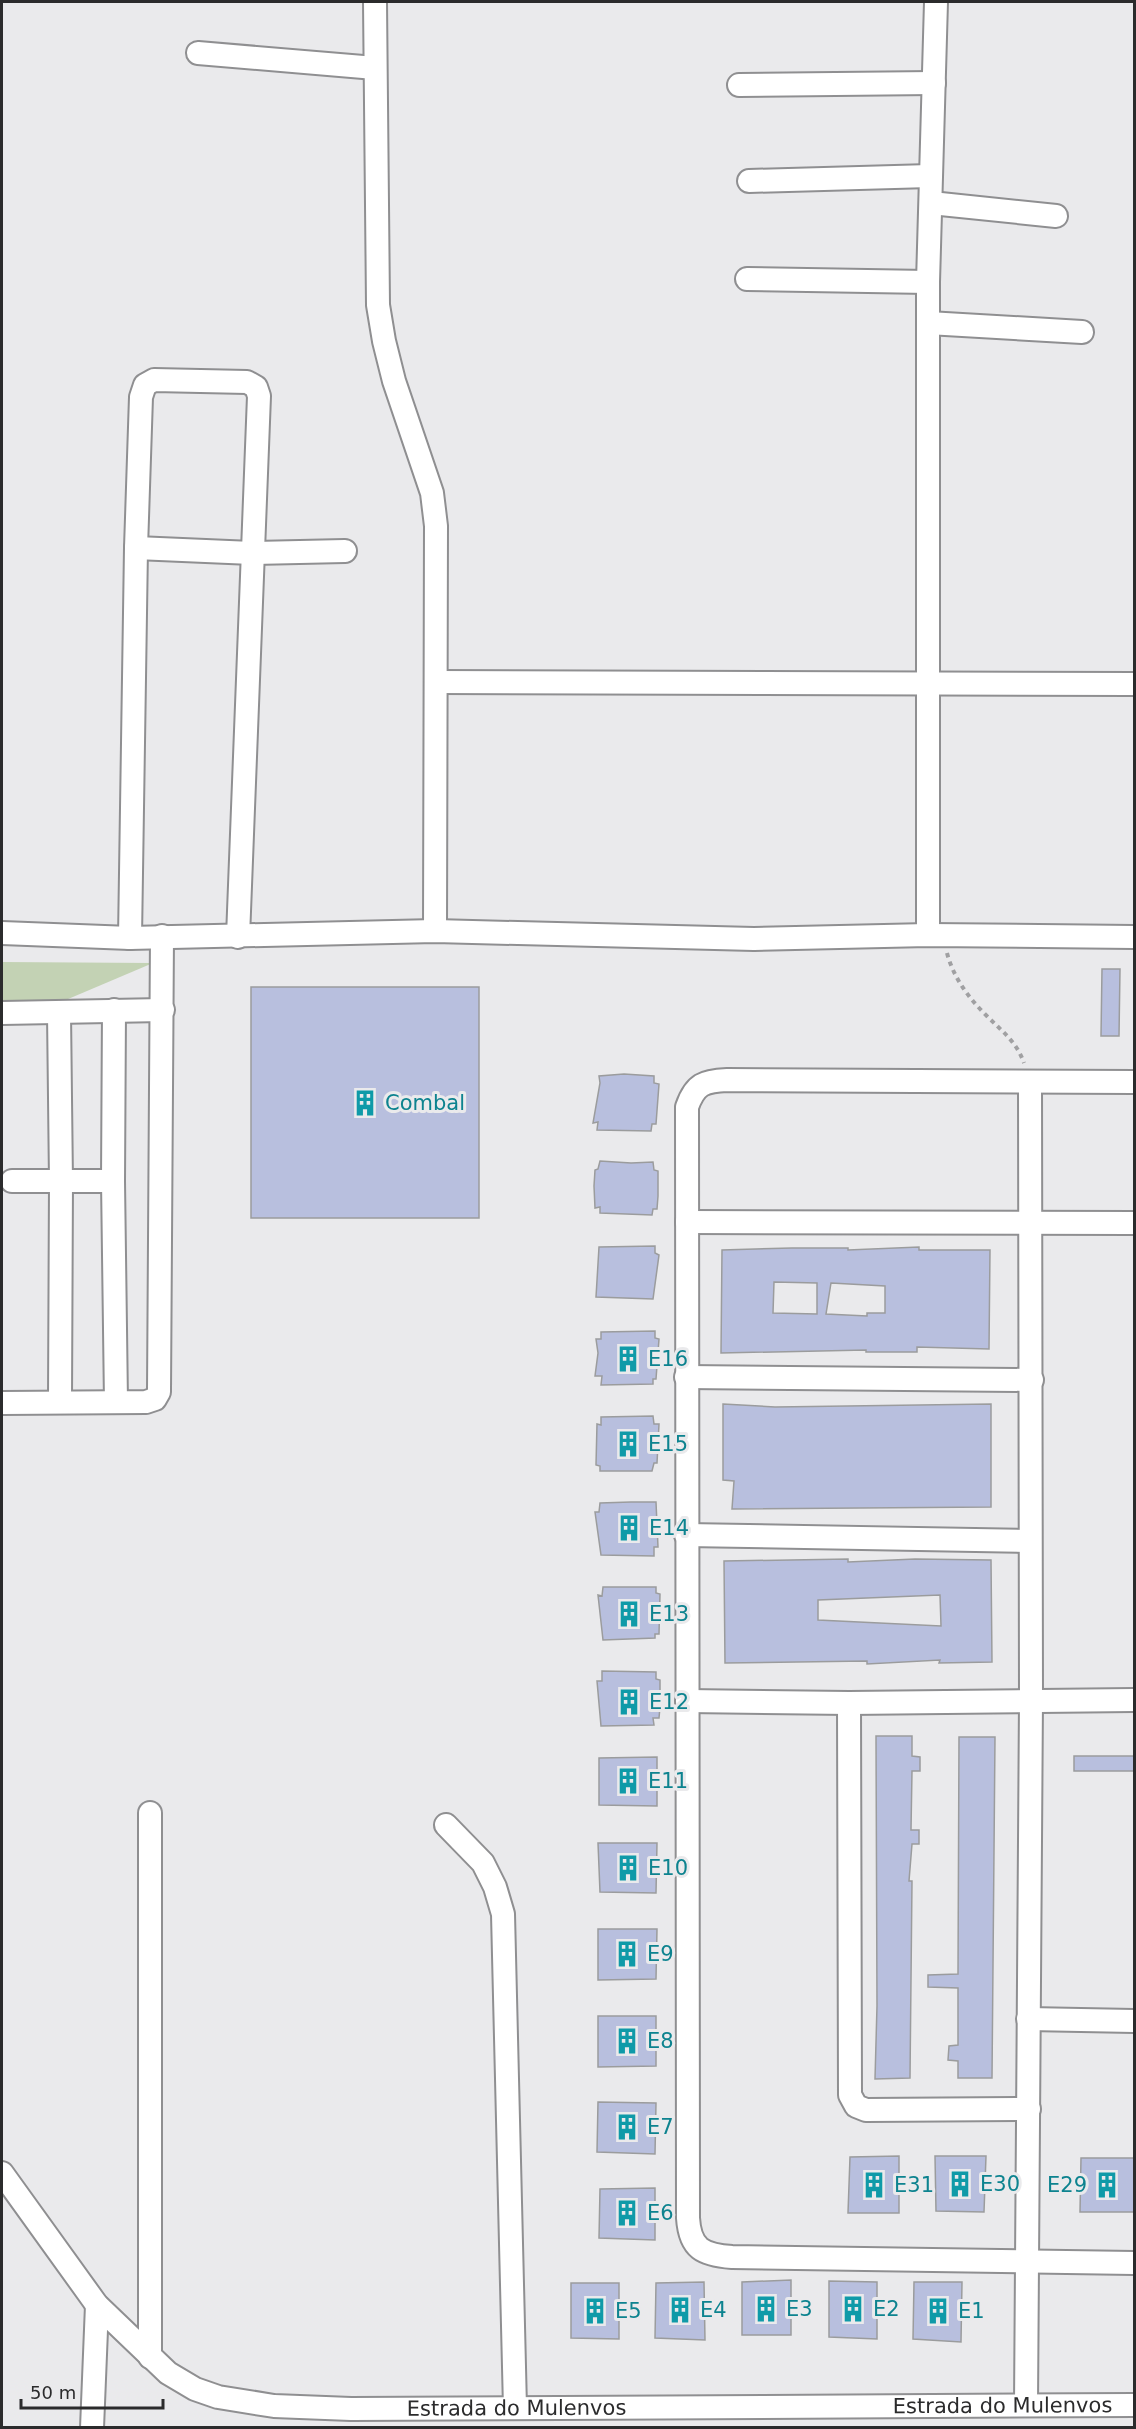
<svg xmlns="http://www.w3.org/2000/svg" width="1136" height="2429" viewBox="0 0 1136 2429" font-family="'DejaVu Sans',sans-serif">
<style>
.park{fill:#c3d2b4}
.building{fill:#b8bfde;stroke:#9b9c9d;stroke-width:1.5;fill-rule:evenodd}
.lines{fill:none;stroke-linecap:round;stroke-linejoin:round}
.minor-casing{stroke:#8f8f91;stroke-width:26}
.path{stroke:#a0a0a2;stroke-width:4;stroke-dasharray:4.5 4.5;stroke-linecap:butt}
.minor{stroke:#fff;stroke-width:22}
.labels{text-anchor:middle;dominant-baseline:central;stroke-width:6;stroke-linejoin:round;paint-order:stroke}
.culture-label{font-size:21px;fill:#0d838f;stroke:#eaeaec;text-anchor:start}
.street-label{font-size:21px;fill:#2b2b2c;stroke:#eaeaec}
</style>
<rect width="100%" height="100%" fill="#eaeaec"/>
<path class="park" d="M2,962l151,1 -99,42 -52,2z"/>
<path class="building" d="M1102,969h18l-1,67h-18z
M251,987h228v231h-228z
M624,1074l30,2v7l5,1 -3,40h-4l-1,7 -54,-1 1,-8 -5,1 7,-40 -1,-7z
M600,1161l31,2 22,-1 1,8 4,1v25l-1,13h-4l-1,6 -52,-2v-6l-5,1 -1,-22 1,-16 3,-1z
M655,1246v7l4,2 -6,44 -57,-2 3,-50z
M919,1247v3h71l-1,99 -72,-2v5h-51v-2l-145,3 1,-103 70,-2h56v2zM774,1282l43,1v31l-44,-1zM831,1283l54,3v27h-18v3l-41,-2z
M655,1331v7l4,1 -3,40h-3v5l-52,1 1,-9h-7l3,-23 -2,-14h5v-7z
M723,1404l52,3 216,-3v103l-259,2 2,-28 -11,-1z
M653,1416l1,8h5l-2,39h-3l-2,8h-52v-5l-4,-1 1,-41 4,1v-8z
M631,1502h25l2,45h-4v9l-53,-1 -6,-43h4l1,-9z
M848,1559v3l67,-3 76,1 1,102 -53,1 1,-3 -73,4v-3l-142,2 -1,-102zM940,1595l1,31 -123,-6v-20z
M603,1587h53v6l4,1 -1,40h-4v4l-52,2 -5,-45 4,1z
M602,1671l54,1v7l4,1v27l-1,11h-6l1,7 -53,1 -4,-45h5z
M876,1736h36v20l8,1v14h-8l-1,59h8v14h-7l-3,37h3l-2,197 -35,1 2,-73z
M959,1737h36l-3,341h-34v-17l-10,-1 1,-14 9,-1v-57l-30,-1v-12l30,-1z
M1074,1756h60v15h-60z
M657,1757v49l-58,-1v-47z
M598,1843h59l-1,50 -56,-1z
M598,1929h59l-1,50 -58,1z
M598,2016h58v50l-58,1z
M598,2102l58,1 -1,51 -58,-2z
M899,2156v57h-51l2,-56z
M935,2156h51l-2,56 -48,-1z
M1081,2158h53v54h-54z
M655,2188v52l-56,-2 1,-49z
M791,2280v55h-49v-53z
M829,2281l48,1v57l-48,-2z
M704,2282l1,58 -50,-2 1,-55z
M914,2282h48l-1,60 -48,-3z
M571,2283h48v56l-48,-1z"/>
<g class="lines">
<g class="minor-casing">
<g id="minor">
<path d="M375,2l3,303 6,36 10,40 38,112 4,33 -1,405"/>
<path d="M198,53l177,15"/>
<path d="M739,85l195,-2"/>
<path d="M749,181l181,-5"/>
<path d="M931,203l125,13"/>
<path d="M747,279l181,3"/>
<path d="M928,323l154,9"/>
<path d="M136,548l116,5 93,-2"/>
<path d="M436,682l698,2"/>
<path d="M2,933l128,5 305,-7 319,8 174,-4 206,2"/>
<path d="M928,935v-653l8,-280"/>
<path d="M130,938l6,-390 5,-151 4,-12 9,-5 93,2 9,5 3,9 -21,541"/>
<path d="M114,1010l-1,171 3,221"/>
<path d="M2,1013l161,-3"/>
<path d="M59,1013l2,169 -1,219"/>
<path d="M1134,1082l-407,-2c-23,1 -32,4 -40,27l1,1111c2,31 15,37 44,39l402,6"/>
<path d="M12,1181h101"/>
<path d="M687,1222l447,1"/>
<path d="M686,1377l346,3"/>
<path d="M2,1403l144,-1 9,-3 4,-7 3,-456"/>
<path d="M686,1535l343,6"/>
<path d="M687,1701l162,2 285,-3"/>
<path d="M849,1703l1,392 6,11 10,4 163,-1"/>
<path d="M446,1825l37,38 12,24 8,27 12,494"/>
<path d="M1028,2019l106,2"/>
<path id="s1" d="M2,2173l95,132 71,68 27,16 23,8 56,9 77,3 783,-4"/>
<path d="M150,2357v-544"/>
<path d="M1026,2405l5,-705 -1,-618"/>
<path d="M92,2428l5,-123"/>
</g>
</g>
<path class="path" d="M947,953c6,23 20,43 37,60 16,17 32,27 40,50"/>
<use href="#minor" class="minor"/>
</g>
<defs>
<g id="building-bare" transform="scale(2.07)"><path d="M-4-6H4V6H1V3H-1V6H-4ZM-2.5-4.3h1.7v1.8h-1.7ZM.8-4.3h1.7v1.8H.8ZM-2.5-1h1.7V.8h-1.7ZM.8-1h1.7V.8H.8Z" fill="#0f9aa8" stroke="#eaeaec" stroke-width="2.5" paint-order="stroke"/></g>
</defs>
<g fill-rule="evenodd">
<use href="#building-bare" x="365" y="1103"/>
<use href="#building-bare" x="628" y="1359"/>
<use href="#building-bare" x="628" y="1444"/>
<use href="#building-bare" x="629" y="1528"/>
<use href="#building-bare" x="629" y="1614"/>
<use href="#building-bare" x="629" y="1702"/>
<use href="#building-bare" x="628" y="1781"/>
<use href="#building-bare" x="628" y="1868"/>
<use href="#building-bare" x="627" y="1954"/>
<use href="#building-bare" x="627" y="2041"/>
<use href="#building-bare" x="627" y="2127"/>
<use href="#building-bare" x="960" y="2184"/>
<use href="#building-bare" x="874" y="2185"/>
<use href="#building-bare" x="1107" y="2185"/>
<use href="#building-bare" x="627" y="2213"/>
<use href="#building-bare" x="766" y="2309"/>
<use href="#building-bare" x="853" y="2309"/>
<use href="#building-bare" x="680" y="2310"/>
<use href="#building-bare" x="595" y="2311"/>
<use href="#building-bare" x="938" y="2311"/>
</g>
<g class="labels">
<g class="culture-label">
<text x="385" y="1103">Combal</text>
<text x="648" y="1359">E16</text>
<text x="648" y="1444">E15</text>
<text x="649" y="1528">E14</text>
<text x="649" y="1614">E13</text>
<text x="649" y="1702">E12</text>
<text x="648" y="1781">E11</text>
<text x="648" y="1868">E10</text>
<text x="647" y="1954">E9</text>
<text x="647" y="2041">E8</text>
<text x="647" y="2127">E7</text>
<text x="980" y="2184">E30</text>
<text x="894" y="2185">E31</text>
<text x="1087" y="2185" text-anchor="end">E29</text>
<text x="647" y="2213">E6</text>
<text x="786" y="2309">E3</text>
<text x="873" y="2309">E2</text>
<text x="700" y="2310">E4</text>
<text x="615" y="2311">E5</text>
<text x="958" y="2311">E1</text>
</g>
<g class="street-label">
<text stroke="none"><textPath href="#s1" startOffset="1102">Estrada do Mulenvos</textPath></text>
<text stroke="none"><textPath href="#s1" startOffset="616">Estrada do Mulenvos</textPath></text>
</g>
</g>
<rect width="1136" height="2429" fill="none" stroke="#2b2b2c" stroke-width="6"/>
<path d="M21 2399v9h142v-9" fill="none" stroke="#2b2b2c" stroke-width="3"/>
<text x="30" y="2399" font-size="18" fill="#2b2b2c" stroke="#eaeaec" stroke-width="4.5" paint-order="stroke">50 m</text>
</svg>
